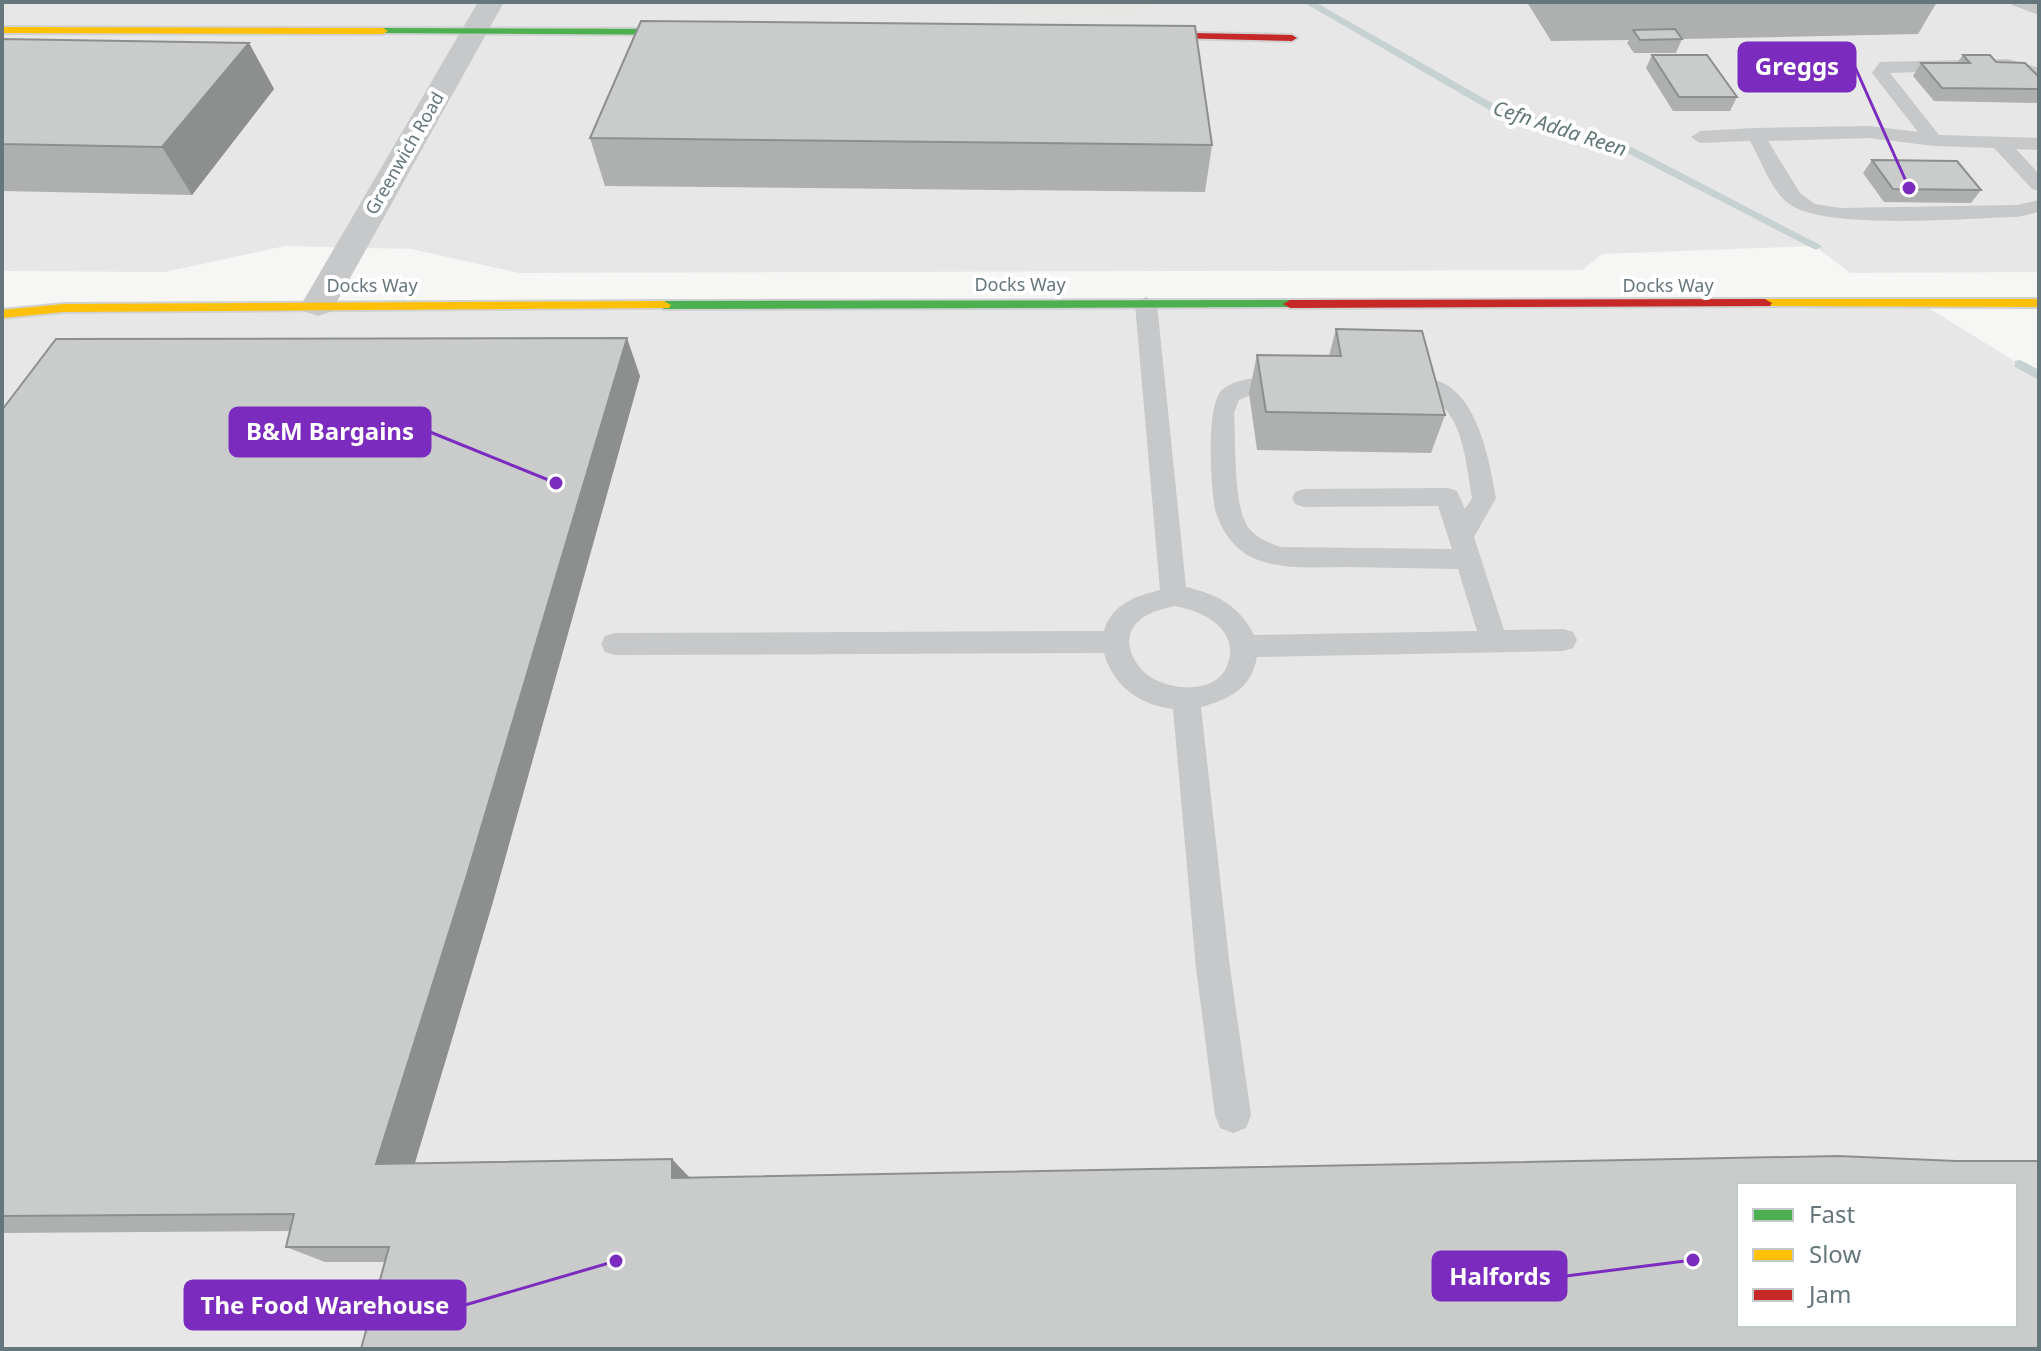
<svg xmlns="http://www.w3.org/2000/svg" width="2041" height="1351" viewBox="0 0 2041 1351" font-family="'Noto Sans',sans-serif">
<style>
.built{fill:#e6e7e6;fill-rule:evenodd}
.green{fill:#e6e7e3}
.lines{fill:none;stroke-linecap:round;stroke-linejoin:round}
.stream{fill:#c6d1d1;fill-rule:evenodd}
.fast-casing{stroke:#d0d2d2;stroke-width:4}
.slow-casing{stroke:#d0d2d2;stroke-width:4}
.jam-casing{stroke:#d0d2d2;stroke-width:4}
.lane{fill:#c6c8c9;fill-rule:evenodd}
.street{fill:#c6c8c9;fill-rule:evenodd}
.fast{fill:#4caf50;fill-rule:evenodd}
.slow{fill:#ffc107;fill-rule:evenodd}
.jam{fill:#c62828;fill-rule:evenodd}
.wall{fill:#aeafaf}
.shaded-wall{fill:#8d8f8f}
.building{fill:#cacccc;stroke:#8d8f8f;stroke-width:2;fill-rule:evenodd}
.labels{text-anchor:middle;dominant-baseline:central;stroke-width:8;stroke-linejoin:round;paint-order:stroke}
.far-street-label{font-size:18px;fill:#65777c;stroke:#fff}
.far-water-label{font-size:20px;font-style:italic;fill:#607677;stroke:#fff}
.leader{fill:none;stroke:#7b2cbf;stroke-width:3}
.callout-dot{fill:#7b2cbf;stroke:#fff;stroke-width:3}
.callout{fill:#7b2cbf;stroke:#7b2cbf;stroke-width:3}
.callout-label{font-size:24px;text-anchor:middle;font-weight:bold;fill:#fff}
</style>
<rect width="100%" height="100%" fill="#f6f6f5"/>
<path class="built" d="M2,2h2037v270l-189,1 -35,-27 -213,8 -20,16 -1063,3 -108,-24 -126,-3 -120,26 -163,-1z
M1922,304l117,72v973h-2037v-1035zM1739,1185h276v140h-276z"/>
<path class="green" d="M1000,2h150v1l-16,12 -135,-4z"/>
<g class="lines">
<path class="stream" d="M1303,2h12l184,105 119,33 204,106 -6,4 -4,-2 -202,-104 -119,-33z
M2020,360l19,10v10l-24,-13v-6z"/>
<g class="fast-casing">
<path id="fast" d="M383,28l315,1 5,3 -5,3 -319,-2 -1,-2z
M1290,300l7,4 -2,3 -631,2 -7,-4 7,-4z"/>
</g>
<g class="slow-casing">
<path id="slow" d="M2,27l381,1 5,3 -5,3 -381,-1z
M1765,299h274v8l-279,-1 -2,-3z
M664,301l7,4 -2,3 -605,4 -62,6v-8l62,-6z"/>
</g>
<g class="jam-casing">
<path id="jam" d="M1139,32l153,3 5,3 -5,3 -157,-4 -1,-2z
M1765,299l7,4 -2,3 -480,2 -7,-4 7,-4z"/>
</g>
<path class="lane" d="M2010,2l29,2v11l-27,-10z
M2008,59l31,9v11l-32,-10 -117,4 49,62 100,3v12l-23,-1 23,25v17l-7,-2 -38,-41 -60,-2 -65,-8 -101,3 32,52 15,11 25,4 177,-3 22,-5v12l-22,5c-49,1 -195,14 -229,-14 -17,-13 -27,-43 -38,-62l-50,2 -9,-6 9,-6 55,-3 114,-2 49,6 -46,-59 8,-11z
M1146,297l11,7 29,283c31,7 54,19 68,48l223,-4 -19,-62c-37,-1 -74,-1 -111,-2 -32,0 -66,4 -96,-10 -18,-9 -31,-29 -36,-48 -4,-22 -10,-106 8,-120 16,-13 52,-14 71,-8l3,5 -3,5 -43,4 -12,5 -5,13c2,28 -1,93 14,114 8,11 21,16 33,20l171,2 -14,-43 -134,1 -9,-3 -3,-6 3,-6 9,-3 144,-1 9,3 8,18 7,-11c-6,-32 -8,-86 -43,-101 -7,-3 -16,-3 -24,-6l-3,-5 3,-5c68,-19 83,72 91,117l-22,39 30,93 59,-1 10,3 4,8 -4,8 -10,3 -306,6c-6,32 -27,42 -56,50l29,261 21,147 -5,13 -13,5 -13,-5 -5,-13 -19,-147 -23,-259c-33,-4 -60,-23 -69,-56l-489,2 -10,-3 -4,-8 4,-8 10,-3 489,-2c8,-27 31,-35 56,-41l-25,-286zM1174,606c28,4 68,24 53,60 -13,32 -68,24 -86,3 -8,-10 -14,-21 -11,-34 6,-20 26,-24 44,-29z"/>
<path class="street" d="M478,2h26l-169,303 -5,7 -12,4 -12,-4 -5,-7z"/>
<use href="#fast" class="fast"/>
<use href="#slow" class="slow"/>
<use href="#jam" class="jam"/>
</g>
<path class="wall" d="M1527,2h410l-19,32 -236,5 -6,14h-42l-7,-10 2,-3 -78,1z
M2,39l247,4 25,46 -82,106 -190,-4z
M1652,55l85,42 -7,14h-57l-27,-43z
M1963,55l33,7 43,15v26l-105,-2 -21,-25 8,-13h36z
M590,138l622,7 -7,47 -600,-6z
M1872,160l109,30 -10,13 -87,-1 -21,-29z
M1336,329l109,86 -14,38 -174,-3 -8,-57 8,-38 72,1z
M640,376l-148,529 -107,357h-60l-39,-15 4,-16 -288,2v-823z"/>
<path class="shaded-wall" d="M249,43l25,46 -82,106 -30,-48z
M627,338l13,38 -148,529 -83,278 -33,-19z
M672,1159l18,19h-18z"/>
<path class="building" d="M641,21l554,5 17,119 -622,-7z
M1675,29l7,10 -42,1 -7,-10z
M2,39l247,4 -87,104 -160,-3z
M1652,55h55l30,42h-58z
M1963,55h27l6,7 29,1 14,14v12l-97,-1 -21,-25h49z
M1872,160l85,1 24,29 -88,-1z
M1336,329l86,2 23,84 -179,-3 -9,-57 84,1z
M627,338l-160,537 -91,289 296,-5v19l1166,-22 118,5h83v188h-1678l28,-102h-103l8,-33 -292,2v-806l54,-71zM1739,1185h276v140h-276z"/>
<g class="labels">
<g class="far-street-label">
<text transform="translate(404 153) rotate(-60)">Greenwich Road</text>
<text x="1020" y="284">Docks Way</text>
<text x="372" y="285">Docks Way</text>
<text x="1668" y="285">Docks Way</text>
</g>
<g class="far-water-label">
<text transform="translate(1560 128) rotate(18)">Cefn Adda Reen</text>
</g>
</g>
<path class="leader" d="M1909 188L1855 67M556 483L430 432M1693 1260L1566 1276M616 1261L465 1305"/>
<g class="callout-dot">
<circle cx="1909" cy="188" r="8"/>
<circle cx="556" cy="483" r="8"/>
<circle cx="1693" cy="1260" r="8"/>
<circle cx="616" cy="1261" r="8"/>
</g>
<g class="callout">
<rect x="1739" y="43" width="116" height="48" rx="8"/>
<rect x="230" y="408" width="200" height="48" rx="8"/>
<rect x="1433" y="1252" width="133" height="48" rx="8"/>
<rect x="185" y="1281" width="280" height="48" rx="8"/>
</g>
<g class="callout-label">
<text x="1797" y="75">Greggs</text>
<text x="330" y="440">B&amp;M Bargains</text>
<text x="1500" y="1285">Halfords</text>
<text x="325" y="1314">The Food Warehouse</text>
</g>
<rect width="2041" height="1351" fill="none" stroke="#65777c" stroke-width="8"/>
<rect x="1737" y="1183" width="280" height="144" fill="#ffffff" stroke="#c1c9cb" stroke-width="2"/>
<rect x="1753" y="1209" width="40" height="12" fill="#4caf50" stroke="#c1c9cb" stroke-width="2"/>
<text x="1809" y="1223" font-size="24" fill="#65777c">Fast</text>
<rect x="1753" y="1249" width="40" height="12" fill="#ffc107" stroke="#c1c9cb" stroke-width="2"/>
<text x="1809" y="1263" font-size="24" fill="#65777c">Slow</text>
<rect x="1753" y="1289" width="40" height="12" fill="#c62828" stroke="#c1c9cb" stroke-width="2"/>
<text x="1809" y="1303" font-size="24" fill="#65777c">Jam</text>
</svg>
